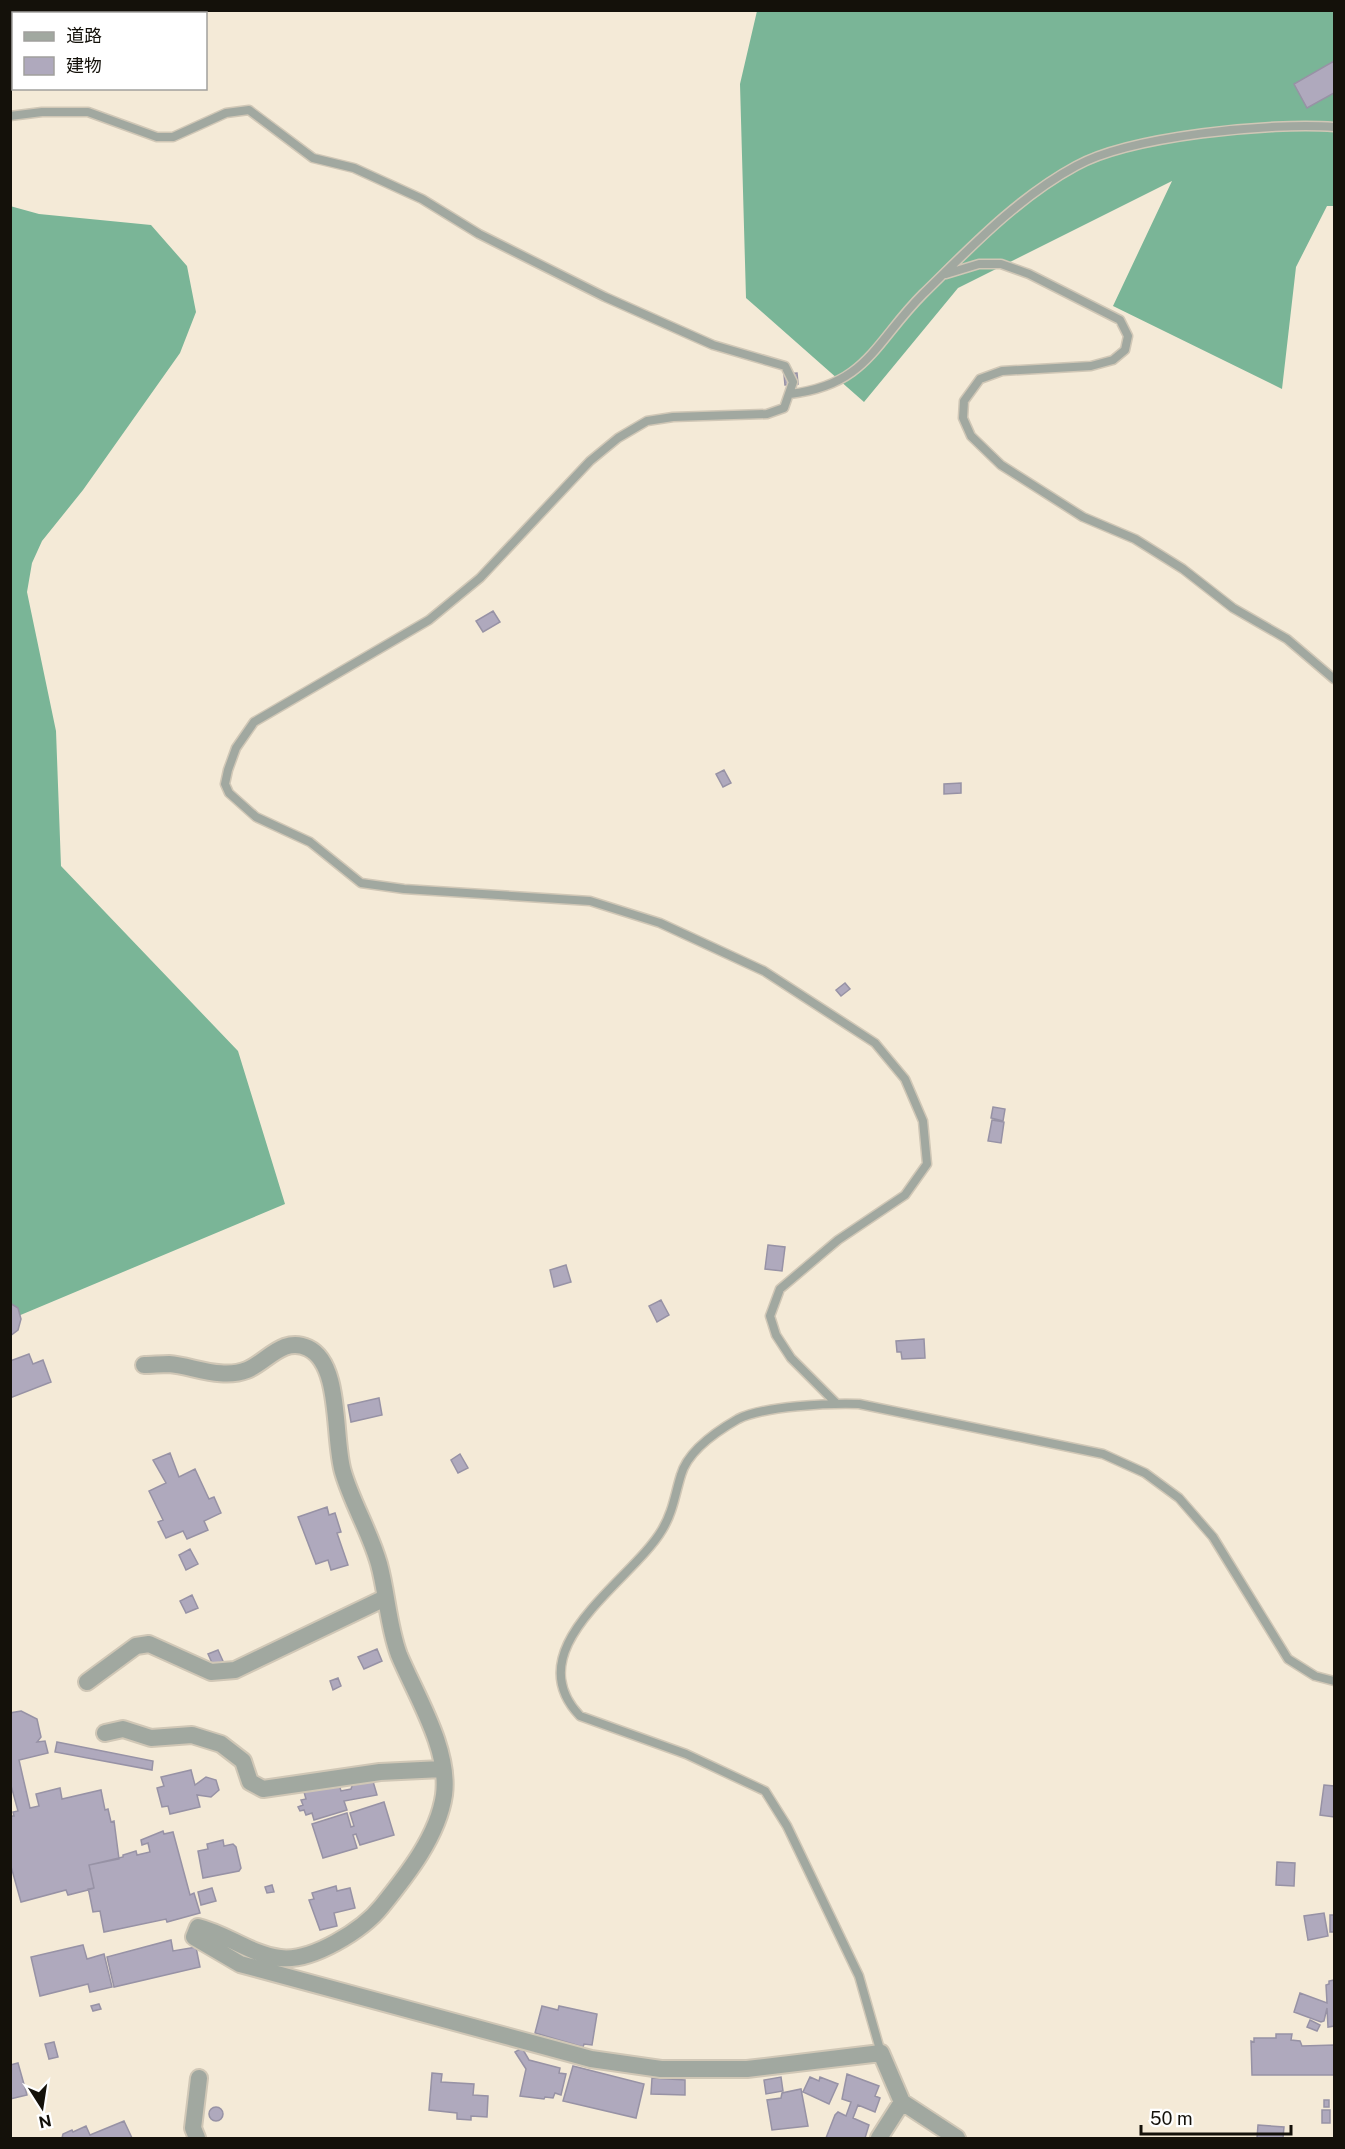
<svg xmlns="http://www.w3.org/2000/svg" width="1345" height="2149" viewBox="0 0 1345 2149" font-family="'Public Sans','Noto Sans JP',sans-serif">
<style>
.forest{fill:#7ab597}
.building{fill:#afa9bd;stroke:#9792a5;stroke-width:1.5}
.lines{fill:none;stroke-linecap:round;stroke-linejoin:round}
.service-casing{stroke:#d0c7b6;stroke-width:11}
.minor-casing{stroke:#d0c7b6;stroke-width:20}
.service{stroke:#a1a8a0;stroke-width:8}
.minor{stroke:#a1a8a0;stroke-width:16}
</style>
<rect width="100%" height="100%" fill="#f4ead7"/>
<path class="forest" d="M757,11h577v195h-7l-31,61 -14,122 -169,-83 59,-125 -214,107 -94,114 -118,-104 -6,-214z
M10,206l29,8 112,11 36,41 9,46 -16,41 -97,137 -41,51 -10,22 -5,29 29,139 5,135 177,185 47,153 -274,115z"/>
<path class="building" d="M1334,61v32l-27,15 -13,-24z
M797,373l1,11 -13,1 -1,-11z
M493,611l7,11 -17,10 -7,-11z
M724,770l7,13 -8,4 -7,-13z
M961,783v10l-17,1v-10z
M845,983l5,6 -9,7 -5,-6z
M993,1107l12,2 -2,12 -12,-3z
M992,1120l12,2 -3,21 -13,-2z
M768,1245l17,2 -3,24 -17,-2z
M566,1265l5,17 -17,5 -4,-17z
M661,1300l8,15 -12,7 -8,-16z
M10,1303l8,5 3,11 -3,11 -8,6z
M924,1339l1,19 -23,1 -1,-7h-4l-1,-11z
M29,1354l4,10 10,-4 8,22 -41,16v-37z
M379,1398l3,17 -31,7 -3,-17z
M170,1453l9,24 16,-8 14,30 5,-2 7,16 -17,8 4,9 -21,9 -4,-8 -17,7 -8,-16 5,-2 -14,-29 17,-8 -13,-23z
M460,1454l8,14 -10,5 -7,-13z
M327,1507l2,8 6,-2 6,19 -4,1 11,32 -17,5 -3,-10 -12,4 -18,-47z
M190,1549l8,15 -12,6 -7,-15z
M192,1595l6,13 -12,5 -6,-12z
M377,1649l5,12 -18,8 -6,-12z
M218,1650l5,11 -10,4 -5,-11z
M338,1678l3,8 -8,4 -3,-9z
M21,1711l16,8 4,18 -4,5 8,-1 3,12 -29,7 11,48 9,-2 -3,-12 24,-6 2,11 39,-9 4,20 3,-1 3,13 3,-1 5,38 -30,6 5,23 -6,2 -20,5 -2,-5 -45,12 -11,-39v-47h4l-1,-4 5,-1 -8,-29v-69z
M57,1742l96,19 -1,9 -97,-18z
M191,1770l4,15 11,-8 10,3 3,10 -8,7 -14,-2 3,12 -30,7 -2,-8 -6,1 -5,-19 7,-2 -3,-9z
M372,1778l5,17 -33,6 3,9 -33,10 -2,-7 -6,2 -2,-5 -4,1 -2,-4 5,-2 -2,-5 5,-1 -2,-7 34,-11 3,10 10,-2 2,-6z
M1324,1785l10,1v31l-14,-2z
M384,1802l10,33 -34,10 -4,-11 -3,1 4,13 -34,10 -11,-34 35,-11 4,14 3,-1 -4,-13z
M163,1831l1,3 9,-2 17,63 4,-2 6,20 -33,9 -1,-3 -62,13 -4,-21 -7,1 -4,-20 -1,-3 6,-1 -5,-23 34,-8v-2l13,-4 1,4 13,-3 -2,-9 -6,2 -1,-5z
M223,1840l1,6 9,-2 3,3 5,21 -2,3 -36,7 -5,-27 10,-2 -1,-5z
M1277,1862l18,1 -1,23 -18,-1z
M272,1885l2,7 -7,1 -2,-6z
M336,1886l1,5 13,-3 5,20 -21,5 3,13 -17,4 -11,-30 5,-1 -2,-6z
M212,1888l4,13 -15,4 -3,-13z
M1324,1913l4,23 -20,4 -4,-24z
M1330,1915h4v17h-4z
M171,1940l2,11 23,-4 4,20 -86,20 -7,-30z
M83,1945l4,14 17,-5 8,33 -22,5 -2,-8 -48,12 -9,-39z
M1334,1980v46l-6,1 -1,-19 -3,13 -3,1 -27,-10 6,-19 27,10 -1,-18 3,-1v-3z
M99,2004l2,5 -8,2 -2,-5z
M542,2006l16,4 1,-4 38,8 -5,31 -8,-1 -1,3 -48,-14z
M1310,2020l10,5 -3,6 -10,-4z
M1276,2034h16l-1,6 9,1 2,5 32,-1v30h-82l-1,-34 3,1v-4h22z
M54,2042l4,15 -9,2 -4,-15z
M522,2048l7,12 31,8 -1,5 7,1 -5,21 -6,-2 -2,5 -8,-1 -1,2 -24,-3 6,-27 -11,-17z
M18,2063l9,32 -17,4v-34z
M573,2066l71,18 -8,34 -73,-17z
M432,2073l10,1 -1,8 33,2 -1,11 15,1 -1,21 -16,-1v4l-14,-1v-6l-28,-3z
M847,2074l32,12 -4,10 5,2 -5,14 -17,-7 -5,13 16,7 -4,13h-39l9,-23 3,-3 8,4 5,-14 -9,-3z
M781,2077l2,14 -17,3 -2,-14z
M810,2077l9,4 1,-4 18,7 -9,20 -26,-12z
M652,2078l33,2v15l-34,-1z
M801,2089l7,37 -36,4 -5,-30 14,-2 1,-5z
M1324,2100h5v7h-5z
M209 2114a7 7 0 1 1 14 0a7 7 0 1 1-14 0Z
M1322,2110h8v13h-8z
M124,2121l8,17h-70l1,-4 9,-4 1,2 13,-6 4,9z
M1258,2125l26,2 -1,11h-26z"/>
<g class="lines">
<g class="service-casing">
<path id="service" d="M10,14l4,-4
M10,116l32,-4h46l69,25h16l53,-24 23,-3 64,48 41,10 68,31 57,35 126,63 108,48 72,21 8,16 -9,26 -17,6 -94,3 -26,4 -29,17 -28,23 -110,117 -51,42 -175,102 -18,26 -8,22 -3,14 4,9 27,24 54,25 51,41 43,6 186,12 70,22 104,48 111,72 30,36 18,42 4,43 -22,31 -67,45 -58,49 -10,27 6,19 15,23 45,45
M946,274l33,-10h22l28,10 91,46 8,16 -3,14 -12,10 -22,6 -89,5 -22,8 -16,22 -1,17 8,18 30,29 82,52 52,22 48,30 50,39 54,31 47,40
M790,394c77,-9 85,-52 133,-100 47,-46 94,-96 153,-128 54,-30 196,-44 258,-39
M881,2053l-22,-77 -72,-150 -22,-35 -79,-37 -106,-38c-65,-68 52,-135 82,-186 11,-18 13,-36 19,-55 7,-25 36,-44 57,-56 25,-13 93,-16 121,-15l244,50 42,19 34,25 34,39 75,122 27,17 19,5"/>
</g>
<g class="minor-casing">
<path id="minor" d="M144,1365c8,0 16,-1 25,-1 24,2 53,16 78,6 20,-8 36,-34 61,-22 34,16 25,91 35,124 9,31 27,60 36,92 8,29 9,62 20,91 17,41 51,94 45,140 -6,41 -37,80 -62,111 -19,24 -70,56 -102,52 -30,-4 -53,-24 -82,-31l-4,10 46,27 351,95 70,10h86l134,-16 21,49 -23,36
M87,1682l49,-36 13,-2 62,28 24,-2 150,-72
M105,1733l18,-4 28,9 41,-3 29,9 22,17 7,21 13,7 117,-17 62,-3
M902,2102l55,36
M197,2138l-4,-10 6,-50"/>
</g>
<use href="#service" class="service"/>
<use href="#minor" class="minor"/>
</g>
<rect width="1345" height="2149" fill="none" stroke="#14110a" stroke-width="24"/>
<rect x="12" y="12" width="195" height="78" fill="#ffffff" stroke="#a1a09d" stroke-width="1.5"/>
<rect x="24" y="32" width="30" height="9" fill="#a1a8a0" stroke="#a1a09d" stroke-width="1.5"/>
<text x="66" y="42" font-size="18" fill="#14110a">道路</text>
<rect x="24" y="57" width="30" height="18" fill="#afa9bd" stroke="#a1a09d" stroke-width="1.5"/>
<text x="66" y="72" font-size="18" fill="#14110a">建物</text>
<g transform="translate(42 2107) rotate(168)" stroke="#ffffff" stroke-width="4.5" paint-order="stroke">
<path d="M0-4.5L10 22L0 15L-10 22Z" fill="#14110a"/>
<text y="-9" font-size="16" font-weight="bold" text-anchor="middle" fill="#14110a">N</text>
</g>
<path d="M1141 2125v9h150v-9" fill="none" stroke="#14110a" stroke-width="3"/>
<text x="1150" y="2125" font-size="18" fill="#14110a" stroke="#ffffff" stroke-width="4.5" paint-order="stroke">50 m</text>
</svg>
